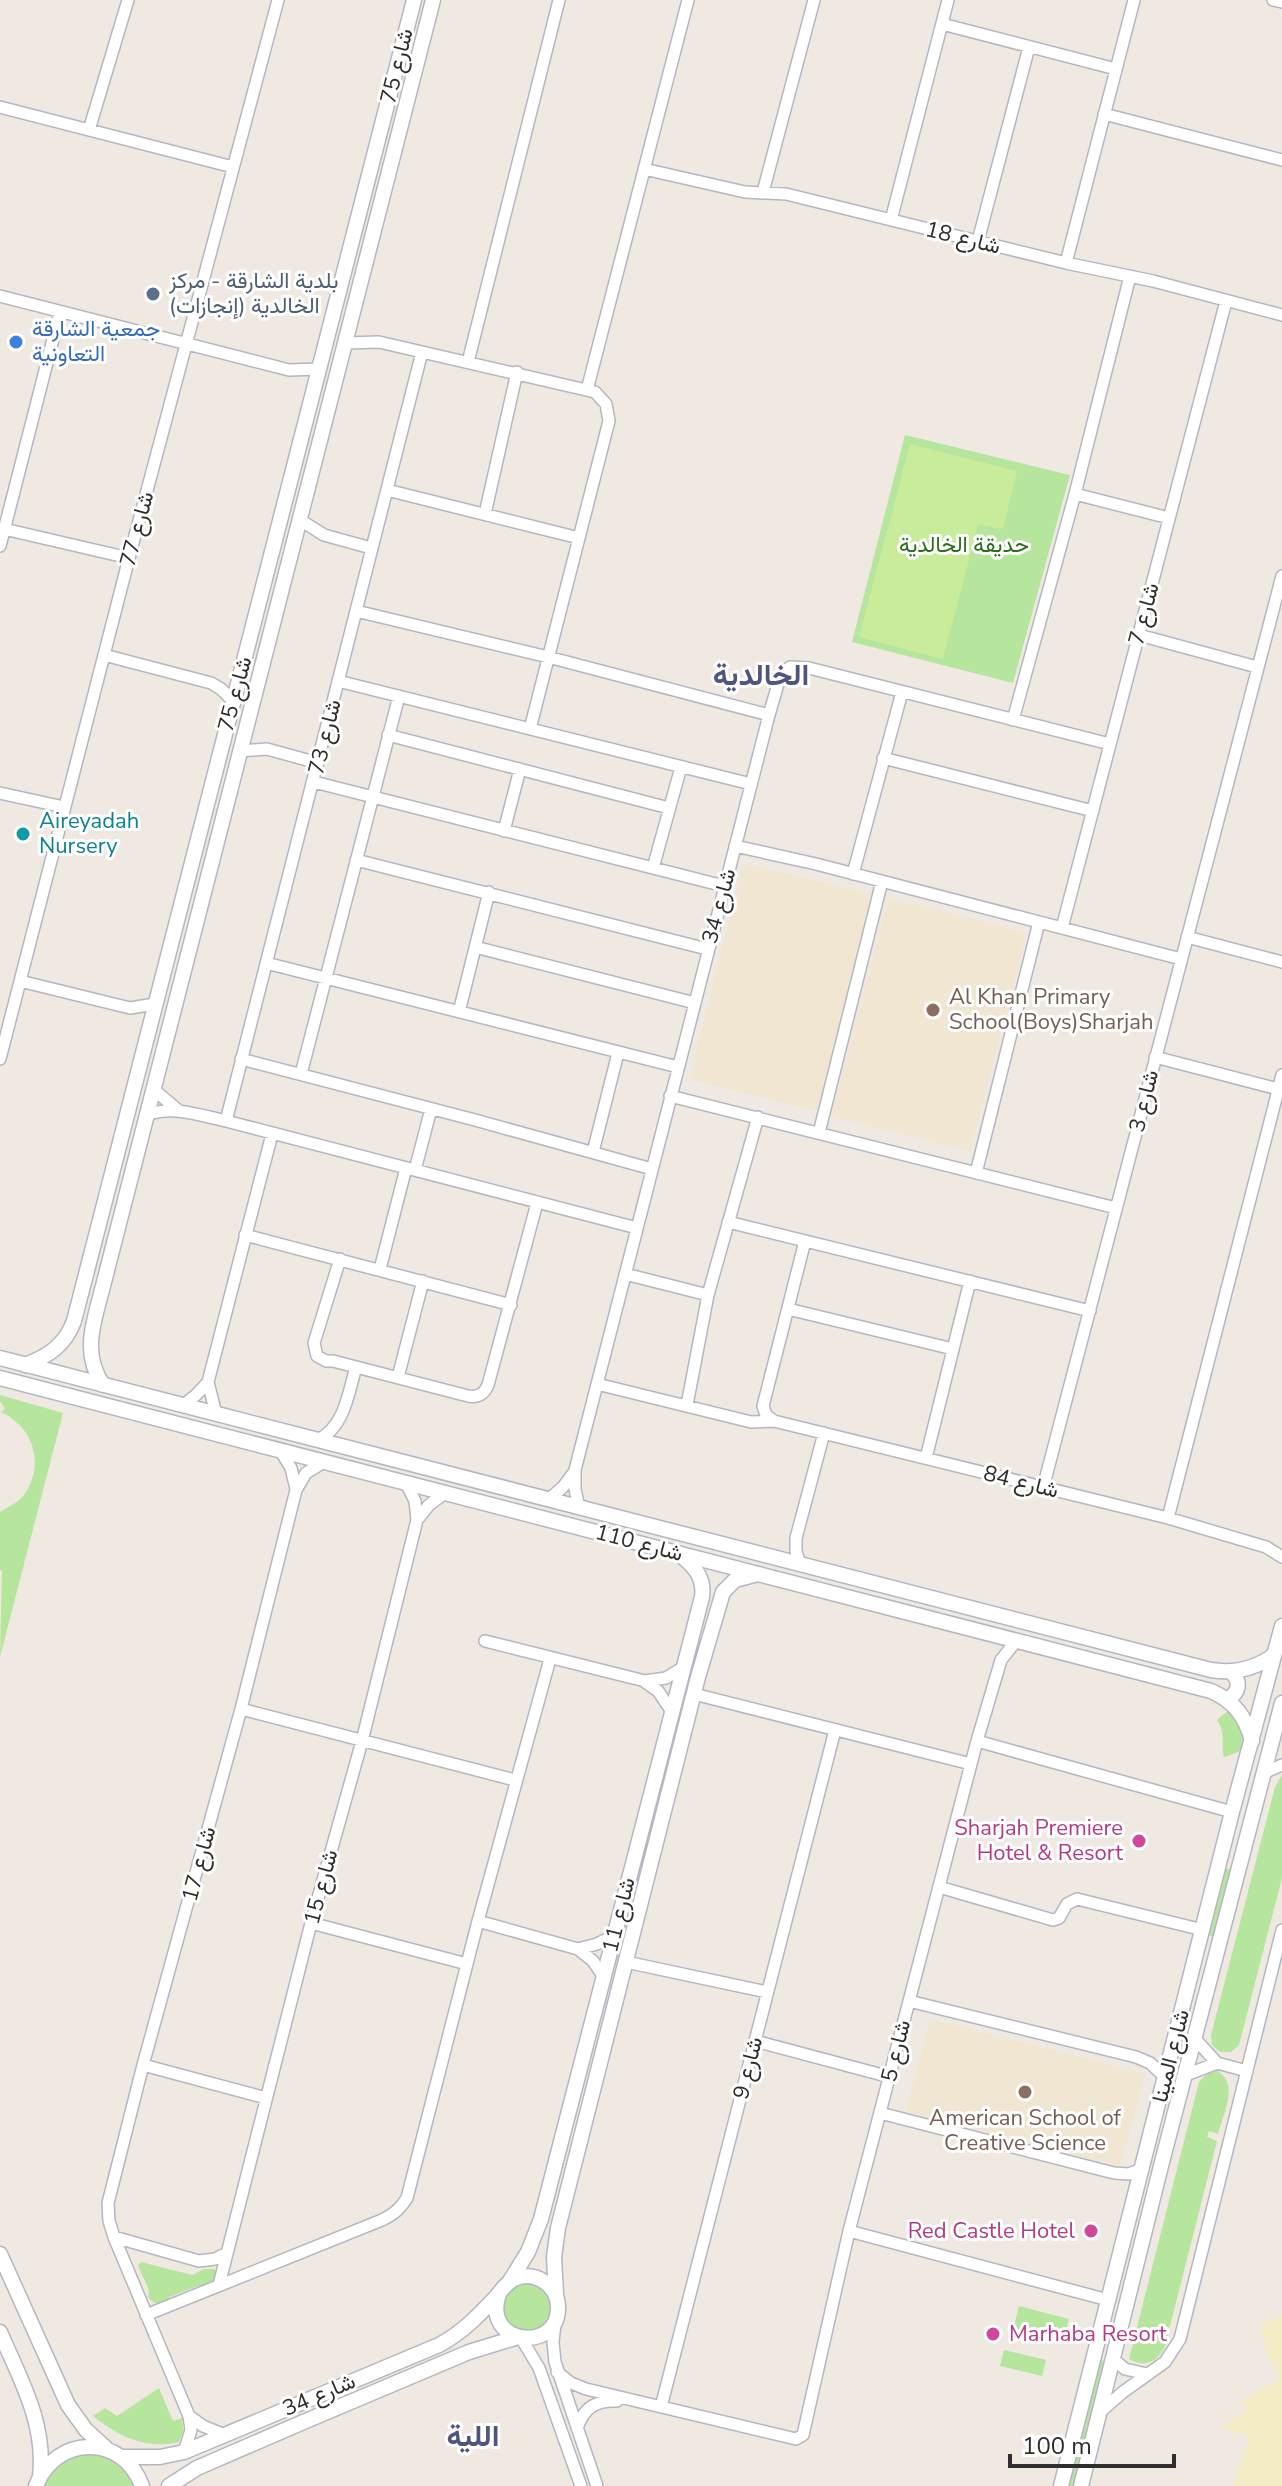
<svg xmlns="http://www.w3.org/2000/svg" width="1282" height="2486" viewBox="0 0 1282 2486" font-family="'Nunito Sans',Vazirmatn,sans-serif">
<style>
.education{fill:#f0e6d1}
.green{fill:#b6e59e}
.sand{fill:#f3ecc5}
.pitch{fill:#c9ec9a}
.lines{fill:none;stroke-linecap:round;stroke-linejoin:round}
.minor-casing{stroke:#b4b7c1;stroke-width:14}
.tertiary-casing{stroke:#b4b7c1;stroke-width:17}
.secondary-casing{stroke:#b4b7c1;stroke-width:17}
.minor{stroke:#fff;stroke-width:11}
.tertiary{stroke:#fff;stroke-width:14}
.secondary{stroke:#fff;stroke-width:14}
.service-dot{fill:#5c6f8a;stroke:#fff;stroke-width:3}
.shop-dot{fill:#3f7fe0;stroke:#fff;stroke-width:3}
.culture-dot{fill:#0f9aa8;stroke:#fff;stroke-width:3}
.education-dot{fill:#8d6e63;stroke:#fff;stroke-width:3}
.hotel-dot{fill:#d1479c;stroke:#fff;stroke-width:3}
.labels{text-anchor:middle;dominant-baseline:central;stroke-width:6;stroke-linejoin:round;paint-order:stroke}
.street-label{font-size:22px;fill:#2e2e2e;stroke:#fff}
.service-label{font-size:22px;fill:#4e5e75;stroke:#fff;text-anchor:start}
.shop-label{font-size:22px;fill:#366cbe;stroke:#fff;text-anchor:start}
.park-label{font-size:22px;fill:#2c6e1b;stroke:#fff}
.culture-label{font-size:22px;fill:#0d838f;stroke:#fff;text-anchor:start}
.education-label{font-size:22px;fill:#785e54;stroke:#fff;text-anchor:start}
.hotel-label{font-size:22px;fill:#b23c85;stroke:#fff;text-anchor:end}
.district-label{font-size:30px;font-weight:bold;fill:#4d5680;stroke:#fff}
</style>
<rect width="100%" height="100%" fill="#efe9e1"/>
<path class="education" d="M749,865l118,28 3,7 -51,208 -6,2 -120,-30 -2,-7 51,-203z
M888,898l139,35 -57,218 -138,-35z
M930,2019l215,55 -25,92 -214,-55z"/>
<path class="green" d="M905,435l165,40 -57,208 -161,-41z
M0,1395l63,18 -63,244 2,-86 -2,-1v-58c9,-6 20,-10 26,-20 19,-30 6,-66 -25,-80l4,-3 -5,-8z
M1229,1710c9,12 18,26 12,41l-17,6c-4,-13 3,-22 -7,-37z
M1282,1775v103l-43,167 -8,7h-11l-8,-7 -1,-10 64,-248z
M1225,1868l6,2 -17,67 -6,-2z
M1217,2071c23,12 6,43 1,63l-9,-3 -2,6 10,4 -52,205c-7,16 -20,22 -36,13l70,-277 9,-9z
M141,2262l51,13 12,-6h10l3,3 -4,11 -9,5 -6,-2 -29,11 -2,6c-8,1 -14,1 -19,-6l1,-7 -11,-24z
M503 2307a24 24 0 1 1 48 0a24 24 0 1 1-48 0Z
M1019,2306l50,13 -6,23 -50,-12z
M1004,2350l42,10 -4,16 -42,-10z
M1100,2360l5,1 -32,125h-6z
M159,2388l14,33 9,-3 1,13 -4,11c-33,8 -61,-6 -86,-26l12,-8 12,8z
M92,2453c22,4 33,13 43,33h-91c9,-22 25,-31 48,-33z"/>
<path class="sand" d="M1282,2314v172h-48l15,-50 -30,-9 28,-16 -6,-10 39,-23 -18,-35 4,-4 -3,-5 -7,5 7,-16 16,-5z"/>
<path class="pitch" d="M910,444l107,27 -14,58 -25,-4 -35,134 -84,-22z"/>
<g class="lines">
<g class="minor-casing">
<path id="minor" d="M1273,0l9,2
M942,24l174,45
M0,107l233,60
M1104,114l178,46
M89,130l39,-130
M644,169l101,23 41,2 280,69 87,18 129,34
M763,192l51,-192
M891,220l57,-220
M978,241l51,-194
M1066,263l68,-263
M0,296l289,74 30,-1
M346,343l33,-1 216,50 11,12 3,17 -79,308
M468,362l91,-362
M587,390l101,-390
M387,490l192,48
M1075,494l94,24
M485,514l32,-142
M300,520l24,15 47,13
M4,529l125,29
M0,546l60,-234
M356,611l192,46 221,58
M1139,635l118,32
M104,655l107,28 10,6 12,12
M338,681l413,103
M1013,720l62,-226 55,-218
M388,735l281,73
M240,751l27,-2 51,14
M883,758l210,53
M314,782l410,104
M0,793l64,14
M504,831l16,-62
M735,846l81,18 365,95
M356,860l351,89
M653,868l28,-101
M853,874l49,-182
M1062,928l164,-627
M1187,937l95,25
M475,947l220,56
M266,963l412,104
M20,981l110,27 25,-4
M459,1012l30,-120
M1155,1057l123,32
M0,1059l129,-501 149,-558
M241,1059l234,61 177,49
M301,1074l98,-378
M153,1089l25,21
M670,1096l446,112
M146,1115c27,-10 53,0 80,6l411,107
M226,1121l196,-769
M819,1133l63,-252
M593,1152l25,-99
M415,1170l16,-61
M976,1173l63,-251
M728,1222l362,89
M245,1235l266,70
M340,1259l-26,84 3,13 9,5h7l135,35c10,2 16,-2 20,-11l49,-182
M380,1269l26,-101
M625,1274l83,21
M788,1309l165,40
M398,1377l25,-96
M597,1384l154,38 23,-1 394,97 98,29 16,10
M183,1405l13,-10 12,-13
M687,1405l21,-110 50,-178
M216,1414l-8,-32 64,-248
M774,1421l-8,-6 -3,-9 42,-165
M318,1440c27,-14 30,-46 38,-73
M280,1450l11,18 5,21
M926,1458l44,-177
M1043,1488l239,-912
M548,1500l15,-13 12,-16
M579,1508l-4,-19v-19l194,-755 11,-38 10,-10 19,1 301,76
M1168,1518l114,-443
M417,1520l12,-15 16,-12
M800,1564l-4,-13v-13l28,-105
M485,1641l160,40 21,-3 18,-11
M645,1682l13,9 14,21
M694,1694l277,70
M241,1709l274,71
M977,1741l255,71
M1263,1773l19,-8
M939,1887l114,33 6,-2 8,-14 10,-5 126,31
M478,1921l100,28 15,12 10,15
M311,1923l156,41
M578,1949l19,-5 16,-8
M626,1962l141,30
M909,2001l227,56 14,6 15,14
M1196,2040l21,23
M755,2041l135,36
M143,2065l123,33
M1186,2075l31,-12 30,8
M880,2113l234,60 15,1 13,-5
M849,2231l259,69
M114,2237l85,24 16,-2 12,-6
M219,2285l92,-362 51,-182 55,-221 -2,-19 -9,-18
M146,2315l236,-95c12,-6 18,-11 25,-22l71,-277 72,-262
M555,2323l-2,19 2,20 42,124
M521,2338l18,30 42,118
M1113,2359l12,10 22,5
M557,2372l14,11 15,6 210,50 7,-4 46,-204 128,-490 24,-81 16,-20
M661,2407l174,-677
M1100,2412l23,-20 42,-30 15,-23 102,-409
M189,2416l14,10 22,9
M577,2428c7,-20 18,-28 40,-27
M184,2452l7,-22 -2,-14 -75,-179 -5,-16 -1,-18 35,-138 98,-356 55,-219 10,-17 18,-11"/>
</g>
<g class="tertiary-casing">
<path id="tertiary" d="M25,1365c24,-9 40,-20 49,-44l340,-1321
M103,1385c-22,-33 -9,-63 0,-99l330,-1286
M0,2254l68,151 18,25 22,20
M510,2281l18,-29 13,-33 161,-622c3,-20 -9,-33 -25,-44
M556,2294l-2,-37 4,-29 140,-551 25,-85 12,-12 23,-6
M0,2332c20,47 46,91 40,144
M122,2457h38l24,-5 255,-107c23,-12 40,-30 57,-48 6,-7 9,-13 18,-18 9,-4 20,-4 29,2 9,5 15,15 15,26 1,47 -77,38 -59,-13
M36,2486c19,-51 87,-53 106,0
M169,2486l28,-18 111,-48 161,-68 49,-15"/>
</g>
<g class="secondary-casing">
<path id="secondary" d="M0,1358l1211,312c24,4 44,-1 63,-15
M0,1378l1211,313c23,10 35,26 41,50
M1227,1699c13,-6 14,-18 4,-27
M1061,2486l171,-674 50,-186
M1081,2486l81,-324 120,-459"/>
</g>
<use href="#minor" class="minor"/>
<use href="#tertiary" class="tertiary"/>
<use href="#secondary" class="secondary"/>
</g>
<circle class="service-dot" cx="153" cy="294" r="8"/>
<circle class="shop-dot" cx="16" cy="342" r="8"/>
<circle class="culture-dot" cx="23" cy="834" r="8"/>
<g class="education-dot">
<circle cx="933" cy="1010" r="8"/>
<circle cx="1025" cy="2092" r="8"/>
</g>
<g class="hotel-dot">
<circle cx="1139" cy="1841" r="8"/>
<circle cx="1091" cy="2231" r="8"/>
<circle cx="993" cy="2334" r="8"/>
</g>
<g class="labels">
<g class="street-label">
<text transform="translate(397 66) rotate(-76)">شارع 75</text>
<text transform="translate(963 238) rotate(14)">شارع 18</text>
<text transform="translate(137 529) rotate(-75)">شارع 77</text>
<text transform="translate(1144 614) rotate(-75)">شارع 7</text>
<text transform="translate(235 694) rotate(-75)">شارع 75</text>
<text transform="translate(325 737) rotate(-76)">شارع 73</text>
<text transform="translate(719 906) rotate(-75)">شارع 34</text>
<text transform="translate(1144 1101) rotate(-76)">شارع 3</text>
<text transform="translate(1021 1482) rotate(14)">شارع 84</text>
<text transform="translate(639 1543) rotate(15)">شارع 110</text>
<text transform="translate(199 1864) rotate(-75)">شارع 17</text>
<text transform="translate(321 1887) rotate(-75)">شارع 15</text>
<text transform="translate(619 1915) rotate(-76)">شارع 11</text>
<text transform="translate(896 2051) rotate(-76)">شارع 5</text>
<text transform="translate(1171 2056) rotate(-76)">شارع المينا</text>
<text transform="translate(748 2068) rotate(-76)">شارع 9</text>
<text transform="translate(319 2395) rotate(-23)">شارع 34</text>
</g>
<g class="service-label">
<text x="169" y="281">بلدية الشارقة - مركز<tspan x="169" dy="25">الخالدية (إنجازات)</tspan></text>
</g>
<g class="shop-label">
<text x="32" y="329">جمعية الشارقة<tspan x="32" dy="25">التعاونية</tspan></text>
</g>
<g class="park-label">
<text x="964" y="545">حديقة الخالدية</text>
</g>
<g class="culture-label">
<text x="39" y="821">Aireyadah<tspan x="39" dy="25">Nursery</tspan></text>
</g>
<g class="education-label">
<text x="949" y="997">Al Khan Primary<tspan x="949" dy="25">School(Boys)Sharjah</tspan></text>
<text x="1025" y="2118" text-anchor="middle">American School of<tspan x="1025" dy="25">Creative Science</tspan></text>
</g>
<g class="hotel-label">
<text x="1123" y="1828">Sharjah Premiere<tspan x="1123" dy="25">Hotel &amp; Resort</tspan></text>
<text x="1075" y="2231">Red Castle Hotel</text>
<text x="1009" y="2334" text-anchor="start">Marhaba Resort</text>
</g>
<g class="district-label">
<text x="761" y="675">الخالدية</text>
<text x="473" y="2436">اللية</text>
</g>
</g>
<path d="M1010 2454v12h164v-12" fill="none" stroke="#2e2e2e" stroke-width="4"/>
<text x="1022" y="2454" font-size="24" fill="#2e2e2e" stroke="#ffffff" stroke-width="6" paint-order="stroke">100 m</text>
</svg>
